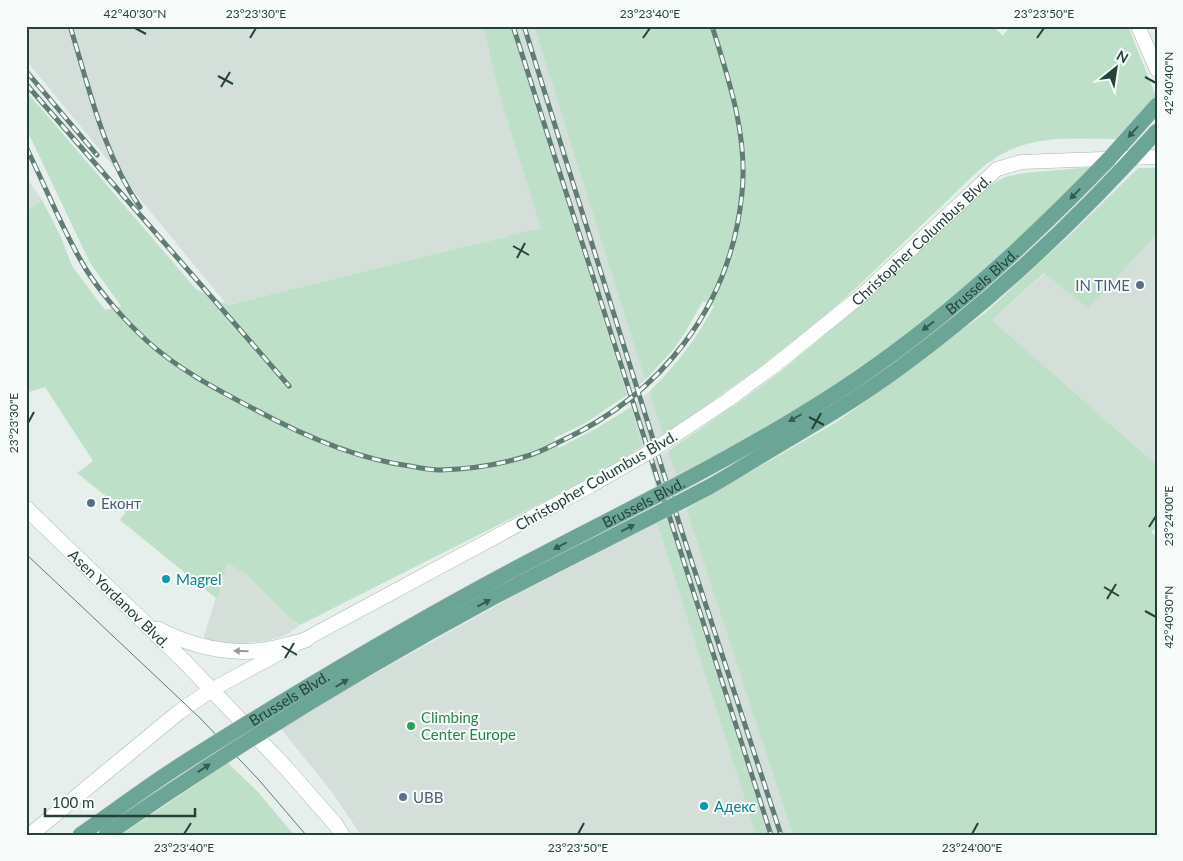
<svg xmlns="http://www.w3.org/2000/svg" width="1183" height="861" viewBox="0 0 1183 861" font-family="Lato,sans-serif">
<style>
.built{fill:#d4dfda}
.green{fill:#bfe0c8}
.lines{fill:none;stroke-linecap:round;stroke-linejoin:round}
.tertiary-casing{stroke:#a8b8b2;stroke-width:15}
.secondary-casing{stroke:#a4bbb3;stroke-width:16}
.primary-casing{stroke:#c2cac8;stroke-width:16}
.tertiary{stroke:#fff;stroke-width:14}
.secondary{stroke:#fff;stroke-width:15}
.primary{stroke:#6aa596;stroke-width:15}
.tram{stroke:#5f7d75;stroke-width:1}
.rail-casing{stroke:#5f7d75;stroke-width:5}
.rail{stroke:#f7fbf9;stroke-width:3;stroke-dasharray:9;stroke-linecap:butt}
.tertiary-bridge-casing{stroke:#a8b8b2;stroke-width:15;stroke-linecap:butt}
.primary-bridge-casing{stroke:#c2cac8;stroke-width:16;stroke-linecap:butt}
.tertiary-bridge{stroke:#fff;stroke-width:14}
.primary-bridge{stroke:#6aa596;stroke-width:15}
.oneway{fill:#365b51}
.oneway2{fill:#92a09c}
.ticks{fill:none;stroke:#24423a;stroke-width:2}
.service-dot{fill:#5c6f8a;stroke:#f7fbf9;stroke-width:2}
.culture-dot{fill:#0f9aa8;stroke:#f7fbf9;stroke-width:2}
.leisure-dot{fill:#2e9e5b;stroke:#f7fbf9;stroke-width:2}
.labels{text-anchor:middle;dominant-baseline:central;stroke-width:4;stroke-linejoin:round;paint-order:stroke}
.street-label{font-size:15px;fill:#24423a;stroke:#f7fbf9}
.service-label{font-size:15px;fill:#4e5e75;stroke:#f7fbf9;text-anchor:start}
.culture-label{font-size:15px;fill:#0d838f;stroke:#f7fbf9;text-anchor:start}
.leisure-label{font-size:15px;fill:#27864d;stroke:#f7fbf9;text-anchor:start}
.neatline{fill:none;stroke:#24423a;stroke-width:2}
.ticks-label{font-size:12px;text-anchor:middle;fill:#24423a}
</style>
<rect width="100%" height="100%" fill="#e6efeb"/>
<path class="built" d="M26,26h457l16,68 43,134 -315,77 -201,-245z
M511,26h23l55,174 56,180 -18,15z
M26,177l16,23 -16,12z
M1157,184v281l-165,-145 53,-47z
M649,392l14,43 -20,11 -12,-39z
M668,451l8,25 -20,11 -7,-24z
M686,509l62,188 45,138h-25l-101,-317z
M657,523l99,312h-395l-30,-44 -50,-62 70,-42 165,-92z
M227,562l19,12 43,43 11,8 -14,10 -19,6 -34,3 -30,-5z"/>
<path class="green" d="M483,26h28l116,369 -43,29 -30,14 5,10 38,-20 34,-21 12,39 -56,34 -287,145 -11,-8 -43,-43 -19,-11 -10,36 -97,-79 6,-8 -49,-39 16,-12 -48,-74 -19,6v-181l16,-12 19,37 11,29 33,44 16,-4 -31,-43 -64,-135v-37l170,198 32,16 313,-77 -42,-134z
M534,26h459l10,10 7,-10h118l28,70 -36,43c-39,0 -81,-5 -116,14 -22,11 -40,32 -58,49 -30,28 -60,58 -90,86 -60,55 -126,101 -193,147l-14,-43c28,-28 46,-51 65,-86l-11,-5 -17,30 -13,19 -28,30z
M1093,167l-120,115 -76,60 -87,59 -88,51 -46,24 -8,-25c37,-26 76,-51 112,-79 72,-58 140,-122 207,-185l18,-10 18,-4z
M1138,168h19v66l-69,74 -44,-35 -52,47 165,145v61l-6,6 6,5v298h-364l-107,-326 149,-86 52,-37 98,-73 86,-79z
M667,518l101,317h-12l-99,-312z
M228,763l31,30 35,42h-173z"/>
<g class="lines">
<g class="tertiary-casing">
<g id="tertiary">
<path d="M1138,26l19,44"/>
<path id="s1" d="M728,400l46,-34 88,-71 135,-126 24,-7 136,-5"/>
<path d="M211,690l379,-204"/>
</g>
</g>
<g class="secondary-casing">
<g id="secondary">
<path id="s2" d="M26,508l158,153 103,108 49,56 6,10"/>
<path d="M158,629c32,17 70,26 106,21 14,-2 29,-7 42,-10"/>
<path d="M30,835l149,-123 32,-22"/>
</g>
</g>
<g class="primary-casing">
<path id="primary" d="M1109,159l48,-54"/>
</g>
<use href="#tertiary" class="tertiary"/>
<use href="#secondary" class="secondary"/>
<use href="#primary" class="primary"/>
<path class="tram" d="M26,554l175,165 58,61 47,55"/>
<g class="rail-casing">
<path id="rail" d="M70,26c19,61 33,128 70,181
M513,26l258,809
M524,26l157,503 100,306
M26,71l71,84
M26,84l263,302
M26,147c18,36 34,77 54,112 15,28 43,60 67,82 32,29 71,49 109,69 48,26 100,49 154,56 10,2 20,4 30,4 29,-1 59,-5 87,-14 11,-3 22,-9 32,-14 102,-47 172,-135 183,-249 6,-57 -13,-113 -30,-167"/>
</g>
<use href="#rail" class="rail"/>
<g class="tertiary-bridge-casing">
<path id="tertiary-bridge" d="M590,486l63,-36 75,-50"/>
</g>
<g class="primary-bridge-casing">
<g id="primary-bridge">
<path id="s3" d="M80,835c29,-20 57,-41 87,-61 36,-24 73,-46 110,-69 76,-46 153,-91 232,-133 104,-55 211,-106 311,-169 108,-67 201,-153 289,-244"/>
<path d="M106,835c124,-86 253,-165 386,-237 72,-38 145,-73 217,-111 20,-11 40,-24 60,-36 44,-26 88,-52 129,-82 95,-69 181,-151 259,-238"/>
</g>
</g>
<use href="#tertiary-bridge" class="tertiary-bridge"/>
<use href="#primary-bridge" class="primary-bridge"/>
</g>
<defs><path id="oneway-solid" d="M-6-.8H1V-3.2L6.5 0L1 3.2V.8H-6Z" transform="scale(1.25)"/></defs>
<g class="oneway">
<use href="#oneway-solid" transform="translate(1133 132) rotate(132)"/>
<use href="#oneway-solid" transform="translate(1075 194) rotate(134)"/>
<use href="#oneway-solid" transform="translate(928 326) rotate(143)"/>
<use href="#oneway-solid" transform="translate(795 418) rotate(150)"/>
<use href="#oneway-solid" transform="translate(628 528) rotate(-27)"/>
<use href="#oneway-solid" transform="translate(560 546) rotate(152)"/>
<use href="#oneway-solid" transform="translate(484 603) rotate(-29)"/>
<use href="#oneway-solid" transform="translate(342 683) rotate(-31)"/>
<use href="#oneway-solid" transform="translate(204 768) rotate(-33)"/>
</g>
<use class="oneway2" href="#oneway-solid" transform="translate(241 651) rotate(-179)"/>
<path class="ticks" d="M135,28l11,6M250,38l6,-10M643,38l7,-10M1037,38l7,-10M218,76l15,8M1145,77l11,6M221,87l9,-15M513,246l16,9M517,258l8,-15M809,417l15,8M28,423l6,-11M812,429l9,-16M1149,527l7,-11M1104,587l15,9M1107,599l9,-15M1145,611l11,6M282,646l15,9M285,658l9,-15M184,834l7,-11M578,834l6,-11M972,834l6,-11"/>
<g class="service-dot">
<circle cx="1140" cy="285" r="5"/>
<circle cx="91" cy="503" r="5"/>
<circle cx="403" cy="797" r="5"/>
</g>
<g class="culture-dot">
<circle cx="166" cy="579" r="5"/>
<circle cx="704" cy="806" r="5"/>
</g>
<circle class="leisure-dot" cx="411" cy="726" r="5"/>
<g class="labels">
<g class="street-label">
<text stroke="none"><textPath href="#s1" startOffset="251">Christopher Columbus Blvd.</textPath></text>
<text stroke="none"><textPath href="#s3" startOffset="1060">Brussels Blvd.</textPath></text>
<text transform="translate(596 480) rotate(-30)">Christopher Columbus Blvd.</text>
<text stroke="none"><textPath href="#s3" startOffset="655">Brussels Blvd.</textPath></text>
<text stroke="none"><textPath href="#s2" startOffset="130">Asen Yordanov Blvd.</textPath></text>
<text stroke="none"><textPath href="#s3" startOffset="250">Brussels Blvd.</textPath></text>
</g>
<g class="service-label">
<text x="1130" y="285" text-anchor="end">IN TIME</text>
<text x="101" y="503">Еконт</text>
<text x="413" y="797">UBB</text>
</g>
<g class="culture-label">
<text x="176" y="579">Magrel</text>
<text x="714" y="806">Адекс</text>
</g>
<g class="leisure-label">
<text x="421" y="717">Climbing<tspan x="421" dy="17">Center Europe</tspan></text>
</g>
</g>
<rect width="1183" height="861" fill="none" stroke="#f7fbf9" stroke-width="55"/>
<g transform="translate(1116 68) rotate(30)" stroke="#f7fbf9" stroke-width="4" paint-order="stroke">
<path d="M0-4L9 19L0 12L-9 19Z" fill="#24423a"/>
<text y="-8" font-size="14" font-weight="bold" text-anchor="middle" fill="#24423a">N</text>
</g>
<path d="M45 808v8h150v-8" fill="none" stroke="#24423a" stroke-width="2.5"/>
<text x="52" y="808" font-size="15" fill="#24423a" stroke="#f7fbf9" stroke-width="4" paint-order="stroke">100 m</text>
<rect x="28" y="28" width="1128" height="806" class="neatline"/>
<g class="ticks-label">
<text x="135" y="18">42°40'30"N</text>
<text x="256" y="18">23°23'30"E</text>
<text x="650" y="18">23°23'40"E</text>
<text x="1044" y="18">23°23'50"E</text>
<text transform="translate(1169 83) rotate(-90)" y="4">42°40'40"N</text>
<text transform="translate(14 423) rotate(-90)" y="4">23°23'30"E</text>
<text transform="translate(1169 516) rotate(-90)" y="4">23°24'00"E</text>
<text transform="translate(1169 617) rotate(-90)" y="4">42°40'30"N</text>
<text x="184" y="852">23°23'40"E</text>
<text x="578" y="852">23°23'50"E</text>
<text x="972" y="852">23°24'00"E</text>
</g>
</svg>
